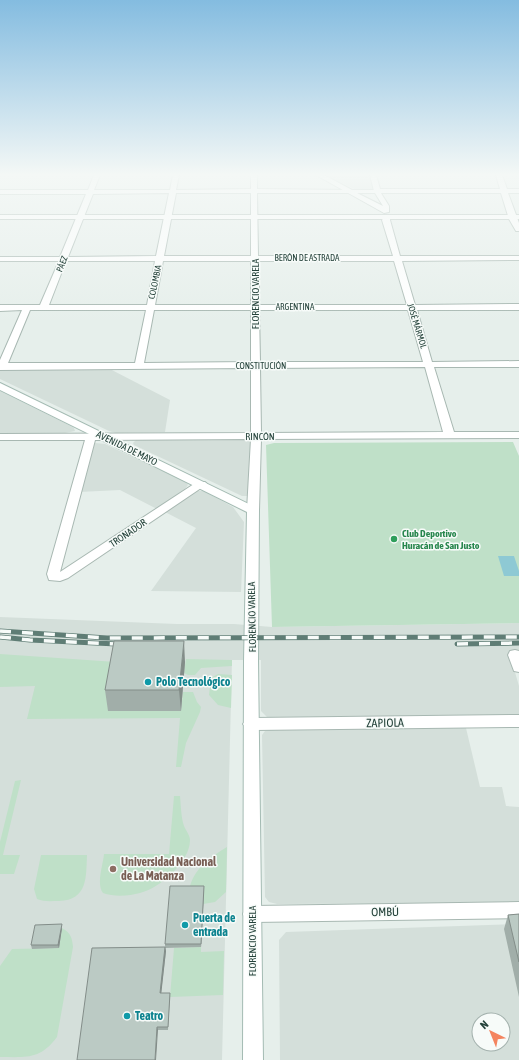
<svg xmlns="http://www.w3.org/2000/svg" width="519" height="1060" viewBox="0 0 519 1060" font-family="'Asap Condensed',sans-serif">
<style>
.built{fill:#d4dfda;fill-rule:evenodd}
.green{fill:#bfe0c8}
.water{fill:#8ec9d4}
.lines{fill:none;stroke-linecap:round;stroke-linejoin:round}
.minor-casing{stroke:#a8b8b2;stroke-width:2}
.tertiary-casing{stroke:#a8b8b2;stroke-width:2}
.secondary-casing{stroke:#a4bbb3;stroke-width:2}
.minor{fill:#fff;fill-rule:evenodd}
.tertiary{fill:#fff;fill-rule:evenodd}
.secondary{fill:#fff;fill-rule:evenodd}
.rail-casing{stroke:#5f7d75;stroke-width:5}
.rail{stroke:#f7fbf9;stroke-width:3.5;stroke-dasharray:11;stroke-linecap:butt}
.wall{fill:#a1aea9}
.shaded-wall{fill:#838d89}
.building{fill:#bbcac4;stroke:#838d89}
.leisure-dot{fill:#2e9e5b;stroke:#f7fbf9;stroke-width:1.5}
.culture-dot{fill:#0f9aa8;stroke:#f7fbf9;stroke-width:1.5}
.education-dot{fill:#8d6e63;stroke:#f7fbf9;stroke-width:1.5}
.labels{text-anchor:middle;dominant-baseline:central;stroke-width:3;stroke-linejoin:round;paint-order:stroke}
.far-street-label{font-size:9px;fill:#24423a;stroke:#f7fbf9}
.street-label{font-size:10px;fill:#24423a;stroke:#f7fbf9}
.leisure-label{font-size:10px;font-weight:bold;fill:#27864d;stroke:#f7fbf9;text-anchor:start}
.near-culture-label{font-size:12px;font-weight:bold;fill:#0d838f;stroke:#f7fbf9;text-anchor:start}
.near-street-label{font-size:12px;fill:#24423a;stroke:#f7fbf9}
.near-education-label{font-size:12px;font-weight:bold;fill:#785e54;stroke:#f7fbf9;text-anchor:start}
</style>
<rect width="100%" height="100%" fill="#e6efeb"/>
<path class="built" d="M325,175h45l3,13 -1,2 -5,1h-8z
M106,367l64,33 -5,32 -49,1 -7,-2 -109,-52v-8l7,-1z
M0,391l71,35 3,2 1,3 -10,2 -65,1z
M137,439h112l3,2 -2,53 -3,2h-5l-108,-51 -1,-2z
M95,443l10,1 81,38 2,3 -3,4 -28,20 -37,-19 -41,2 11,-46z
M195,491h9l29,16 11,15 -3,70 -90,-1 45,-63 -31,-16z
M0,617l177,7h57l38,3 247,-4v32h-9l9,31v30l-252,1 -6,-6v-51h-29l-10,400h-222z
M466,728l14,59h22l4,19 13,1v96l-242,1 -8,-2 -4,-5 -3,-162 3,-4 6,-2z
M519,924v136h-239l-1,-120 7,-8zM479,1020h24v24h-24z"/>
<path class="green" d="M513,442l6,14v167l-247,4 -6,-182 8,-2z
M0,654l116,8 65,49 2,-19h10l4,10 4,5 -1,5 -14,31 -5,24h-5l4,-49 -153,1 8,-33 -35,1z
M186,659l46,1v6l-31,2 -6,7h-7l-4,-2z
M218,674l14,1 -1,33 -13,-3 -9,-10 2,-17z
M21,780l-18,75h17l-6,19h-14v-32l15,-61z
M174,796h6c1,10 1,21 4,30 2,5 6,9 6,14 0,22 -30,48 -50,53 -11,3 -26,4 -37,0 -7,-9 0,-28 1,-39h65z
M227,847l-1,45 -11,10 -12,2 1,-14h-15c5,-22 20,-32 38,-43z
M41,855h46c-1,22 1,45 -28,46 -8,0 -15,1 -22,-2l-3,-10z
M62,928c9,5 10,10 11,19l-16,90c-17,23 -31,20 -57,20v-91l12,-17 47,-1z
M201,947v5l23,-1 -1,44 -53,2 4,-49z"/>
<path class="water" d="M498,556h16l5,15v5h-15z"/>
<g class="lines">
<g class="minor-casing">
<path id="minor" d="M94,175h6l-6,15h76l3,-15h6l-3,15 75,-1v-14h6v14l96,1v2l-2,1h-94l1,63h135l-11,-36 3,-4 2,-1 3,2v3l10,36h119v4l-117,1 13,44 104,-1v6h-102l15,52 87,-1v6h-85l20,65h65v6l-258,1 -2,71 -2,2h-8l-2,-2 4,-71 -156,1 -35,132 137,-90h8l2,2 -139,94 -8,3 -11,-1 -2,-6 38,-134h-85v-6l251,-1v-65l-251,2v-10l22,-50 -22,1v-6h40l19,-44h-59v-4h60l26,-63h-86v-4h88zM169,193l-13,63 -88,1 25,-63zM176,193h75v63h-87zM66,261h89l-8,44h-98zM163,261h88v44h-96zM259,261h135l13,44h-148zM30,310h116l-11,53h-127zM154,310h97v52l-107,1zM259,310h149l15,52h-163zM425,367l18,65 -182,1 -1,-65z
M370,175h6l4,14h120l-4,-14h6l5,14h12v4h-11l11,30v8h-3l-7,-12 -8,-26h-124l-3,-2z
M515,650l4,1v21l-5,-1 -6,-16 2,-4z
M519,715v12l-268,3 -5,-2 -3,-4 3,-4 5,-2z
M519,902v16l-267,4 -6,-2 -3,-6 3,-6 6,-2z"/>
</g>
<g class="tertiary-casing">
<path id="tertiary" d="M316,175h8l28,15h27l10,16v6l-5,1zM357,193h18l8,13z
M0,215h519v4h-519z"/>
</g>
<g class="secondary-casing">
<path id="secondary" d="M0,383l257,125 2,2 -1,151 5,399h-20l1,-399 3,-149 -247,-122z"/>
</g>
<use href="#minor" class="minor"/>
<use href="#tertiary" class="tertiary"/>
<use href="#secondary" class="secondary"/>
<g class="rail-casing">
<path id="rail" d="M0,631l107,7 412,-1
M0,637l30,3 87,4
M457,644l62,-1"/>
</g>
<use href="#rail" class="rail"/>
</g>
<path class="wall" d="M185,662l-4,49h-73l-3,-21z
M204,886l-3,61 -36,1v-4z
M519,914v83l-15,-68 4,-14z
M62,928l-3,20 -27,1 -1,-4z
M165,947l1,4 -5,42h9v4l-2,33h-10l-81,30z"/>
<path class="shaded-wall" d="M184,641l1,21 -4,49 -2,-21z
M204,886v4l-3,57v-3z
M62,924v4l-3,20 -1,-3z
M165,947l1,4 -5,45 -1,-3z
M157,1027l1,3 -2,30h-1z"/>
<path class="building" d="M114,641h70l-5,49h-74z
M170,886h34l-3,58h-36z
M519,914v48l-11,-47z
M62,924l-4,21h-27l4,-20z
M165,947l-5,46h10l-2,34h-11l-2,33h-78l15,-112z"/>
<linearGradient id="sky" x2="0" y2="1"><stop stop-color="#84bce0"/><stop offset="0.54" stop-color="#f4f8f6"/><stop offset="1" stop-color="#f4f8f6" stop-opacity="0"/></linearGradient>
<rect width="519" height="323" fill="url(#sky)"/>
<circle class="leisure-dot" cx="394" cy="539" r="4"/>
<g class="culture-dot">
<circle cx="148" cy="682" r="4"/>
<circle cx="185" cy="925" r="4"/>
<circle cx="127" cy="1016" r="4"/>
</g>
<circle class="education-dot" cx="113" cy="869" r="4"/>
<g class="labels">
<g class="far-street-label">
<text x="307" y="258">BERÓN DE ASTRADA</text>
<text transform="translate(62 264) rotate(-68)">PÁEZ</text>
<text transform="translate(155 282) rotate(-78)">COLOMBIA</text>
<text x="295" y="307">ARGENTINA</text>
<text transform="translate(417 326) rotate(73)">JOSÉ MÁRMOL</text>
<text x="261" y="366">CONSTITUCIÓN</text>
</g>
<g class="street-label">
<text transform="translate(255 294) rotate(-90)">FLORENCIO VARELA</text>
<text x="260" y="436">RINCÓN</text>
<text transform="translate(127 448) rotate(26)">AVENIDA DE MAYO</text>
<text transform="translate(128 533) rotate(-34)">TRONADOR</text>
<text transform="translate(252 617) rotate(-91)">FLORENCIO VARELA</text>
<text transform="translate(252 941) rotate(-90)">FLORENCIO VARELA</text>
</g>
<g class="leisure-label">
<text x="402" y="533">Club Deportivo<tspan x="402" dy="12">Huracán de San Justo</tspan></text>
</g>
<g class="near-culture-label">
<text x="156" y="682">Polo Tecnológico</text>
<text x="193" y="918">Puerta de<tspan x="193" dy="14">entrada</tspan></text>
<text x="135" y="1016">Teatro</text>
</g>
<g class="near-street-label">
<text transform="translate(385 723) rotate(-1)">ZAPIOLA</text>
<text transform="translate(385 912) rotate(-1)">OMBÚ</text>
</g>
<g class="near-education-label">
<text x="121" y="862">Universidad Nacional<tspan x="121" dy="14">de La Matanza</tspan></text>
</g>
</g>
<g transform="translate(491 1032) rotate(317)"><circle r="19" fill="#f7fbf9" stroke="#a3b1ad"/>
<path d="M0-3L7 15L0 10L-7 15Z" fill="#f4845f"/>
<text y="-6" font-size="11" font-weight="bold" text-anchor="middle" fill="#24423a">N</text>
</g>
</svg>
